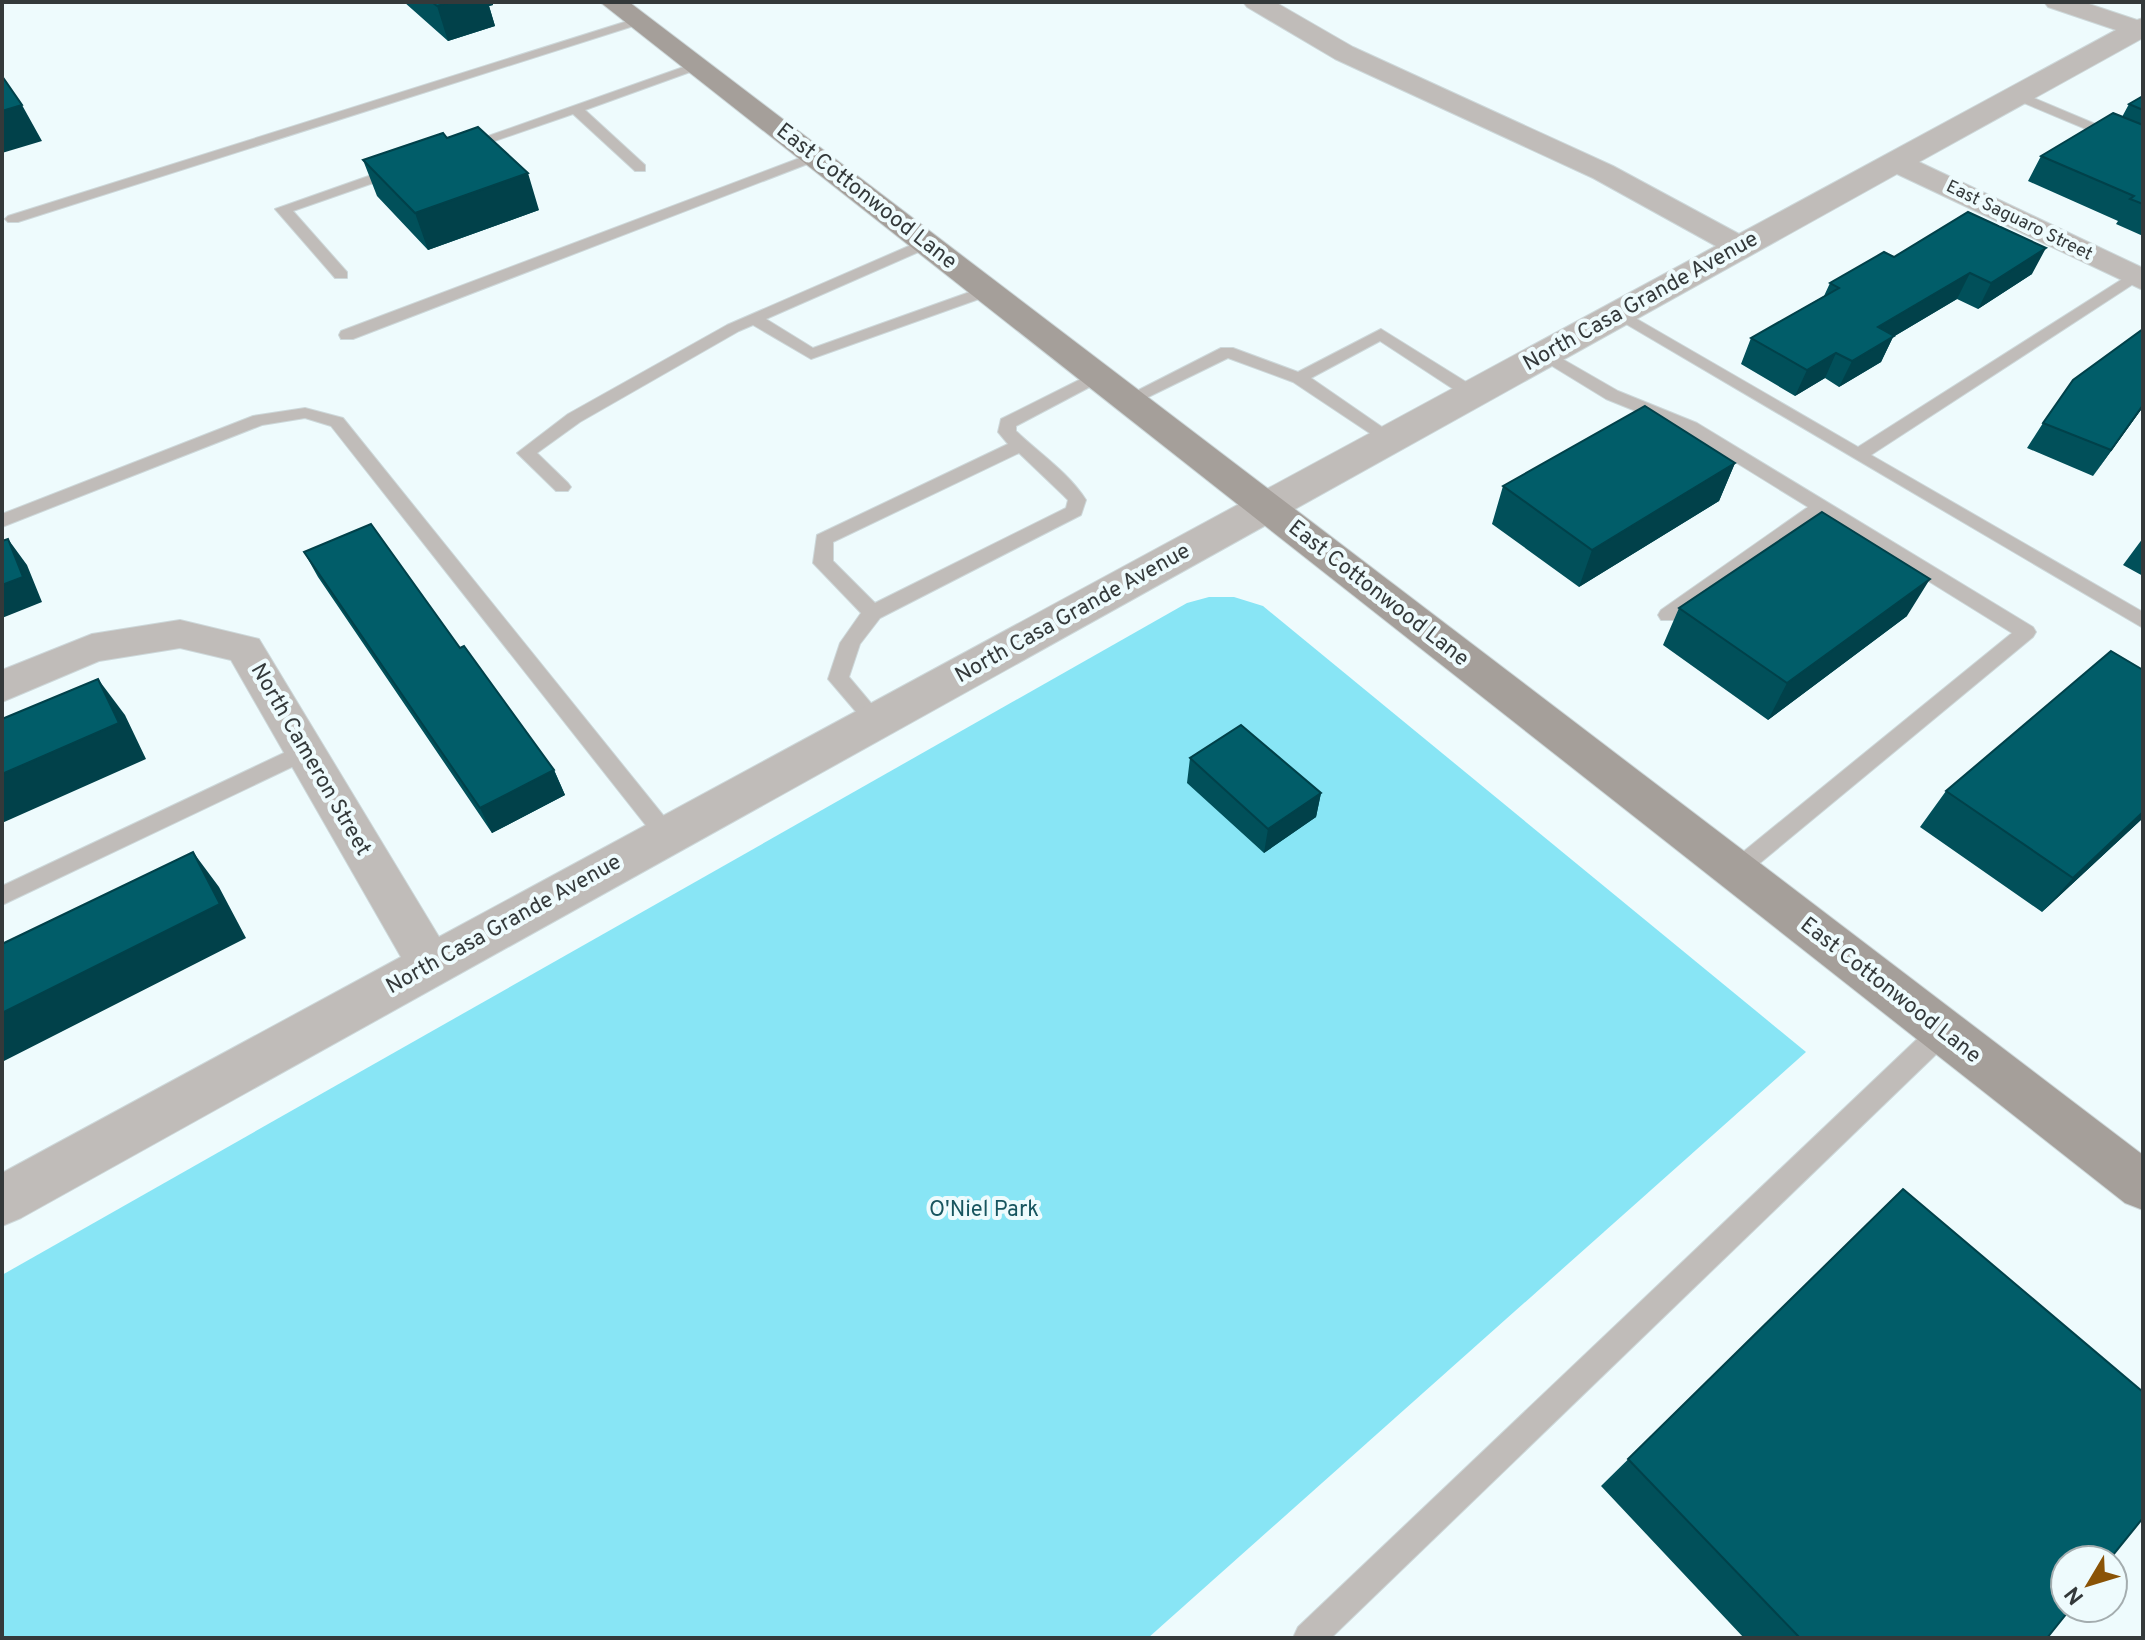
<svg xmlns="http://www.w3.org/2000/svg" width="2145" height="1640" viewBox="0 0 2145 1640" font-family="Overpass,sans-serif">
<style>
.green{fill:#88e5f5}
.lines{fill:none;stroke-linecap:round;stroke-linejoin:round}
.service-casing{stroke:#cdd8da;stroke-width:2}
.minor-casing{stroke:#cdd8da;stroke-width:2}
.secondary-casing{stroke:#cdd8da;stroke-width:2}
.service{fill:#c0bcb9;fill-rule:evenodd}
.minor{fill:#c0bcb9;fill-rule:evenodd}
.secondary{fill:#a59f9a;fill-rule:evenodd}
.wall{fill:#01505a}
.shaded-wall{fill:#01414a}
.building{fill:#015d69;stroke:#01414a;stroke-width:2}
.labels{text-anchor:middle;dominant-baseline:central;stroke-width:8;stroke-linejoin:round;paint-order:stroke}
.far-street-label{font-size:18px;fill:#34393a;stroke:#eefbfd}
.street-label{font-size:22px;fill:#34393a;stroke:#eefbfd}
.park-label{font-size:22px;fill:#18555f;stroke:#eefbfd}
</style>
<rect width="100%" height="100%" fill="#eefbfd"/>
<path class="green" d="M1209,597h25l29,9 543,446 -658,586h-1146v-363l1185,-672z"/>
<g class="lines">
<g class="service-casing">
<path id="service" d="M634,19l12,3 -628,200h-10l-3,-3 3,-3z
M692,64l12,3 -119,43 60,55v6h-10l-62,-57 -104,36h-10l-2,-3z
M2017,91l126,53v9l-131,-55 -2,-3z
M813,153l7,4 -2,3 -465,179h-12l-2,-4 2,-4z
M397,166l5,1v6l-109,38 54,61v6h-12l-60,-69z
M925,239l5,2v6l-164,72 47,29 168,-60h12v6l-182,65 -58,-34 -14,6 -159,91 -43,31 31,30 3,4 -3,4h-12l-39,-38 51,-39 159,-89z
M2135,271l6,2v6l-270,176 272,157v16l-534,-314 2,-3h12l235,136z
M1381,329l98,61 3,4 -3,4h-12l-87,-57 -69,37 84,58 3,4 -3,4 -6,2 -96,-64 -65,-24 -94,46 -6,1 -9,-5 102,-52h12l65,24z
M1545,349l73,42 79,32 336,204 3,5 -3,5 -290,240 -8,3 -8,-3 -3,-6 3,-6 285,-232 -190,-118 -147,105h-14l-3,-5 3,-5 147,-103 -123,-76 -79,-32 -67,-41 -2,-4z
M1097,371l6,1 3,4 -3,4 -87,46v5c24,23 52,41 70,69l-5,15 -201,103 -20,26 -11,33 37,44 -3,6h-14l-41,-48 12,-36 21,-30 -48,-50 4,-28 191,-91 -10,-12 3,-13zM1019,453l44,42 5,5 -2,8 -191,95 -42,-42v-19z
M305,408l38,10 332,412 3,6 -3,6 -8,3 -8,-3 -328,-416 -26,-8 -43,7 -260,102v-13l251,-98z
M305,743l8,2 3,6 -3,6 -311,148v-19z
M1943,1020l9,3 3,8 -3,8 -621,599h-38l5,-11 636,-604z"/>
</g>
<g class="minor-casing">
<path id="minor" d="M1243,2h32l78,45 260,119 126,68 377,-204 -68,-23 -4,-5h39l54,18 6,-2v20l-224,124 224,106v22l-246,-116 -1876,1044 -19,8v-53l399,-216 -170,-297 -51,-12 -81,13 -97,41v-32l90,-36 88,-14 79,19 180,298 1277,-691 -123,-68 -258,-119 -88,-52z"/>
</g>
<g class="secondary-casing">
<path id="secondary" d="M600,2h29l1514,1153v55l-18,-7z"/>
</g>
<use href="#service" class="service"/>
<use href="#minor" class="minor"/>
<use href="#secondary" class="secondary"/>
</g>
<path class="wall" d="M404,2h89v3l-4,1 6,20 -47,15z
M2143,96v140l-27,-12 2,-3 -90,-40 13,-25 81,-39 7,-13z
M363,160l176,50 -111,40 -51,-54z
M1894,257l138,17 -54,35 -21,-10 -64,38 -12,25 -42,25 -14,-9 -30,18 -54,-32 10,-26 73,-42 6,-13z
M2143,329v78l-50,69 -66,-28 16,-25z
M1735,463l-16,38 -140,86 -87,-63 11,-38z
M2143,538v38l-20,-11z
M304,552l156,96 94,122 11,25 -73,38 -174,-256z
M1679,608l228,8 -139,104 -105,-75z
M1190,758l131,35 -5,24 -52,36 -77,-70z
M1946,791l197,27 -101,94 -122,-85z
M1903,1189l144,449h-303l-143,-152z"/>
<path class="shaded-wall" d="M451,2h42v3l-4,1 6,20 -47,15 -11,-35z
M22,105l20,36 -40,12v-42z
M528,173l11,37 -111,40 -13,-37z
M2046,248l-14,26 -54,35 13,-26z
M1970,273l-13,26 -64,38 -12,25 -42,25 13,-26 26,-34z
M1836,353l-11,25 -30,18 12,-26z
M2143,405v2l-50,69 18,-26z
M1735,463l-16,38 -140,86 13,-37z
M8,539l19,26 15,37 -40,16v-33z
M1930,579l-23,37 -139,104 19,-37z
M98,679l27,36 21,44 -144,64v-49z
M554,770l11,25 -73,38 -12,-25z
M1321,793l-5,24 -52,36 4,-24z
M2143,812v6l-101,94 31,-34z
M193,852l26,35 27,51 -244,124v-49z"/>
<path class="building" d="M432,2h19l-14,4z
M2,76l20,29 -20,6z
M2143,96v14l-14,-6z
M2113,113l30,12v79l-13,-5 4,-3 -93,-40z
M478,127l50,46 -113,40 -52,-53 80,-27 4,5z
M1968,212l78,36 -55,35 -21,-10 -92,54 16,9 -42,25 -16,-8 -29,17 -56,-32 88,-50 -9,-5 54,-31 10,5z
M2143,329v76l-32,45 -68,-27 30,-43z
M1645,406l90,57 -143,87 -89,-64z
M1822,512l108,67 -143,104 -108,-75z
M371,524l89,124 4,-2 90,124 -74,38 -176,-256z
M8,539l15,38 -21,8v-44z
M2111,651l32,19v142l-70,66 -127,-87z
M98,679l21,44 -117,51v-55z
M1241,725l80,68 -53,36 -78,-71z
M193,852l27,52 -218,109v-69z
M1903,1189l240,203v126l-34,42h-44v48h6l-24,30h-247l-172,-179z"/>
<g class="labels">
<g class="far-street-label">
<text transform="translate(2019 221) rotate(26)">East Saguaro Street</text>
</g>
<g class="street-label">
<text transform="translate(866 197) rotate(38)">East Cottonwood Lane</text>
<text transform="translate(1641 302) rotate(-29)">North Casa Grande Avenue</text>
<text transform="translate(1378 594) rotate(38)">East Cottonwood Lane</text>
<text transform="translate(1073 614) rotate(-29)">North Casa Grande Avenue</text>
<text transform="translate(310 760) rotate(60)">North Cameron Street</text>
<text transform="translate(504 925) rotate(-29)">North Casa Grande Avenue</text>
<text transform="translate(1890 991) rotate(38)">East Cottonwood Lane</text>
</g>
<g class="park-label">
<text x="984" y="1210">O'Niel Park</text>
</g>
</g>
<rect width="2145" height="1640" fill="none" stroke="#34393a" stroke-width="8"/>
<g transform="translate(2089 1584) rotate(232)"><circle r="38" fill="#eefbfd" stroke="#a4adaf" stroke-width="2"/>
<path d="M0-6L14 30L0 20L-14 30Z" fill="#8a5306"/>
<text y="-12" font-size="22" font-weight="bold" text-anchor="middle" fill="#34393a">N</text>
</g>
</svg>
